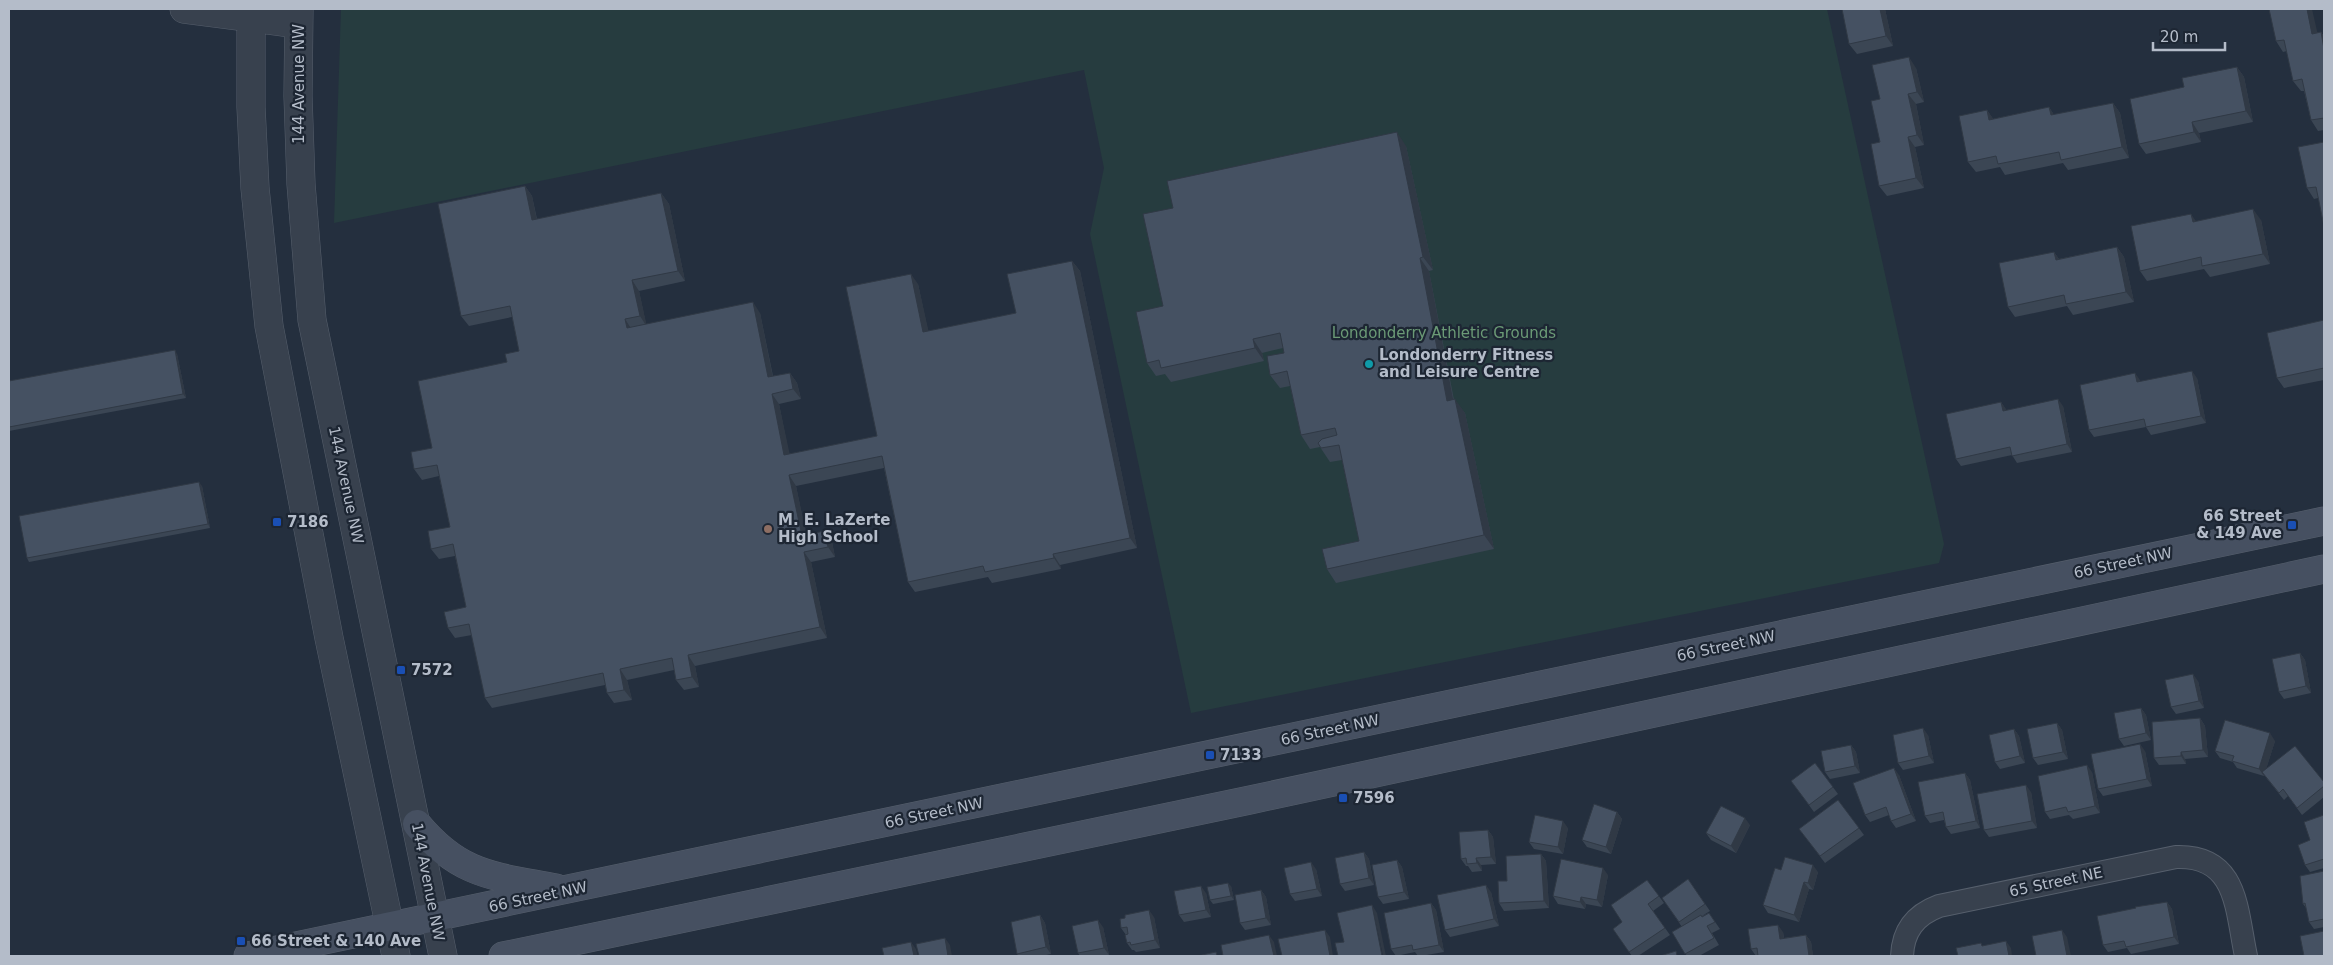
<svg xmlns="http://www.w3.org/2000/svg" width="2333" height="965" viewBox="0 0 2333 965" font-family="'DejaVu Sans',sans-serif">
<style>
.green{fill:#263c3f}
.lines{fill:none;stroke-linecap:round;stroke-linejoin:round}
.minor-casing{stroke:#565f6c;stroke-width:24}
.tertiary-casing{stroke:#565f6c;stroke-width:29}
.secondary-casing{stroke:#565f6c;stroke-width:29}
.minor{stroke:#38414e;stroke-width:22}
.tertiary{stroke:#38414e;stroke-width:28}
.secondary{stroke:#465061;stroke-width:28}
.wall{fill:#3b4654}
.shaded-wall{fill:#303945}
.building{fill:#455162;stroke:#303945}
.culture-dot{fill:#0f9aa8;stroke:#1d2633;stroke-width:2}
.transit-dot{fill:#1a4fb4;stroke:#1d2633;stroke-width:2}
.education-dot{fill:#8d6e63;stroke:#1d2633;stroke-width:2}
.labels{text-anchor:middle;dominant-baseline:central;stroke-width:4.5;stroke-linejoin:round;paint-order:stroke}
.street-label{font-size:15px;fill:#b4bcc9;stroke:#1d2633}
.park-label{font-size:15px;fill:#6b9a76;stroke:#1d2633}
.poi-label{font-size:15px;font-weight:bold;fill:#b4bcc9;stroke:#1d2633;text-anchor:start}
</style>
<rect width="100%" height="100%" fill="#242f3e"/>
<path class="green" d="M341,9h1486l117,535 -5,19 -748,150 -101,-479 14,-66 -20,-98 -750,153z"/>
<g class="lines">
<g class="minor-casing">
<path id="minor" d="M1902,956c1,-25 13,-41 37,-50l237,-49c62,-2 60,52 70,99"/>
</g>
<g class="tertiary-casing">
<path id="tertiary" d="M184,9l114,15
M251,9v98l4,81 14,138 60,312 67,318
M299,9l-1,87 3,88 11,136 131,636"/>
</g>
<g class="secondary-casing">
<path id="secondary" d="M417,824c43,52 77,52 139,64
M248,956l2076,-435
M503,956l747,-156 1074,-231"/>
</g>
<use href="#minor" class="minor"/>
<use href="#tertiary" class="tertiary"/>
<use href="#secondary" class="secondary"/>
</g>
<path class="wall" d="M1885,9l8,37 -36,8 -8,-10z
M2321,32l3,5v93l-6,1 -7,-11 -7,-29h-3l-8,-10 -6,-30 -4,1 -7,-11z
M2237,67l7,10 9,45 -54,11 2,9 -55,12 -7,-10 45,-57z
M1916,68l8,34 -8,2 8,41 -9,2 9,41 -37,8 -8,-10 1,-87z
M2113,103l7,10 9,45 -61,12 -5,-7 -58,12 -5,-8 -24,5 -8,-10 19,-52 6,9 56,-12 5,8z
M2324,142l-6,56 -4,1 -7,-11z
M1406,146l27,124 -4,1 25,129 11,13 29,136 -158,34 -9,-14 32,-28 -17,-81 -12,2 -10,-15 -10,2 -9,-14 -11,-49 -10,2 -10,-13 14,-22 -1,-5 -21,5 2,8 -93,21 -6,-8 -9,2 -9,-13 16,-57 10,-98z
M525,186l7,10 5,23 124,-26 8,11 16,77 -46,10 7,33 114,-11 13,63 17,-3 7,10 4,16 -22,5 10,50 88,-18 41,-152 10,47 88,-18 56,-52 8,10 57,277 -77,17 1,4 -69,14 -4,-6 -73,15 -7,-10 -24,-114 -88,18 10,49 18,-4 8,11 3,15 -24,5 16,76 -132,28 4,21 -15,3 -8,-10 -2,-10 -47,10 5,20 -18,3 -7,-10 -2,-8 -113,23 -7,-10 -13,-63 -17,3 -7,-10 18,-21 -11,-51 -16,3 -8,-10 19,-22 -11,-51 -17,4 -8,-11 93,-107 12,-11 -7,-34 -43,9 -8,-10z
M2261,220l9,44 -60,13 -6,-8 -57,12 -7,-10 56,-50z
M2117,247l7,10 10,45 -61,13 -6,-9 -52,11 -7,-10 46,-55 5,7z
M2324,320v60l-40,8 -7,-10z
M177,354l9,44 -177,33v-50z
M2197,378l9,45 -55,12 -5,-8 -52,10 -5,-7 51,-50v2z
M2001,402l5,8 57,-4 9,46 -55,11 -5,-8 -51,11 -5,-7z
M202,486l8,42 -181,34 -2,-4z
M2300,653l5,7 6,33 -27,6 -5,-7z
M2198,681l6,27 -28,6 -5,-7z
M2141,708l5,7 5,25 -27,6 -5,-7z
M2200,718l5,8 3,31 -23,2 1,5 -27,1 -5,-7z
M2057,723l5,7 6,29 -30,6 -5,-7z
M2014,729l5,7 6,27 -25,6 -5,-7z
M1928,735l6,28 -31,7 -5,-7z
M2275,741l-9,28 58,13v15l-22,18 -14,-19 -4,4 -20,-25v1l-27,-8 -4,-6 -13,-4 -5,-7z
M1851,745l5,7 4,21 -30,6 -5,-7z
M2145,751l7,35 -49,10 -5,-7z
M1815,763l23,31 -24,18 -23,-31z
M2092,772l8,41 -27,6 -4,-4 -19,4 -5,-7z
M1965,773l5,7 10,48 -29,6 -5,-7 -2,-7 -14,3 -5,-7z
M1899,775l17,46 -20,7 -5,-7 -2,-6 -19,7 -5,-7z
M2031,792l6,36 -48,9 -5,-7z
M1838,800l26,35 -39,28 -26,-34z
M1617,812l5,7 -11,35 -24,-7 -5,-7z
M2324,815v53l-14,4 -5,-7 5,-25z
M1750,825l-14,28 -25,-13 -5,-7z
M1568,828l-5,26 -29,-5 -5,-7z
M1488,830l5,7 3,27 -15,1 1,6 -10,1 -4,-6h-2l-5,-7z
M1364,852l5,7 5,26 -29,6 -5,-7z
M1541,854l5,7 3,47 -45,3 -5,-8 8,-22z
M1397,860l5,7 7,32 -26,5 -5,-7z
M1316,869l6,27 -27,5 -5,-7z
M1781,870l37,2 -5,18 -4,-1 -10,33 -31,-9 -5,-8z
M2324,871v56l-10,2 -5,-7 -2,-13 -4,-5z
M1608,875l-6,32 -16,-3 -1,5 -27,-5 -5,-8z
M1688,879l22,32 -8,5 7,-3 11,16 -8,4 7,12 -20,11h-12l-15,-24 10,-5 -20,-29z
M1647,880l17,23 -11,8 17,24 -32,21h-6l-19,-27 9,-7z
M1231,886l3,14 -21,4 -3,-4z
M1261,890l5,7 5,28 -26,5 -5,-7z
M1491,892l8,34 -49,11 -5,-7z
M1206,893l5,24 -27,5 -5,-7z
M2167,902l5,7 7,35 -48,10 -4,-6 -19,4 -5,-7z
M1431,903l5,7 8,42 -23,4h-3l-3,-4 -19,4 -5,-7z
M1040,915l5,8 6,31 -9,2h-23l-2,-2z
M1154,917l6,31 -24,4 -2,-2h-2l-5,-7 -1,-8 -5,-7z
M1103,927l6,28 -7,1h-22l-2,-3z
M1783,932l1,6 22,-3 5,7 2,14h-55v-1l-2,1 -5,-7z"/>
<path class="shaded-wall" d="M1880,9h5l8,37 -7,-10z
M2307,9h5l8,35 -8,-10z
M2321,32l3,5v12z
M1909,57l7,11 8,34 -7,-10z
M2237,67l7,10 9,45 -7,-11z
M1908,94l8,10 8,41 -7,-10z
M2113,103l7,10 9,45 -7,-11z
M2049,107l7,11 -5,-3z
M1987,110l7,10h-5z
M2192,122l7,11 2,9 -7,-10z
M1397,132l9,14 27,124 -10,-13z
M1908,137l7,10 9,41 -8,-10z
M525,186l7,10 7,35 -7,-11z
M661,193l8,11 16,77 -7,-10z
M2253,209l8,11 9,44 -7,-10z
M2191,214l7,10 -5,-2z
M2117,247l7,10 10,45 -8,-10z
M2054,252l7,10 -5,-2z
M1420,258l9,13 27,144 -9,-14z
M1072,261l8,10 57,277 -7,-10z
M911,274l7,10 13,58 -8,-10z
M632,280l7,11 8,36 -7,-11z
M753,302l7,11 15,75 -7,-11z
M625,319l7,11 -5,-2z
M1253,339l9,14 2,8 -9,-13z
M175,350l2,4 9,44 -3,-4z
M2192,371l5,7 9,45 -5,-7z
M790,373l7,10 4,16 -8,-10z
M2135,373l5,7 2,9 -5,-7z
M772,394l7,10 13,61 -8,-10z
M1455,399l10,14 29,136 -10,-14z
M2058,399l5,7 9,46 -5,-8z
M2001,402l5,7 2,9 -5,-7z
M789,475l7,11 13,60 -7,-10z
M199,482l3,4 8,42 -2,-4z
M824,531l8,11 3,15 -7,-10z
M804,552l7,10 16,76 -7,-11z
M1053,554l7,11 1,4 -7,-11z
M2300,653l5,7 6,33 -5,-7z
M688,655l7,11 4,21 -7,-10z
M620,669l7,11 5,20 -8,-10z
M2193,674l5,7 6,27 -5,-7z
M2141,708l5,7 5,25 -5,-7z
M2200,718l5,8 3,31 -5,-7z
M2057,723l5,7 6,29 -5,-7z
M1923,728l5,7 6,28 -5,-7z
M2014,729l5,7 6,27 -5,-7z
M2270,733l5,8 -11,35 -5,-7z
M2140,744l5,7 7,35 -5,-7z
M1851,745l5,7 4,21 -5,-7z
M2181,752l4,7 1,5 -5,-8z
M2087,765l5,7 8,41 -5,-7z
M1894,768l5,7 17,46 -5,-7z
M1965,773l5,7 10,48 -4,-7z
M2026,785l5,7 6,36 -5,-7z
M1617,812l5,7 -11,35 -5,-7z
M1745,818l5,7 -14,28 -5,-7z
M1563,821l5,7 -5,26 -5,-7z
M1488,830l5,7 3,27 -5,-7z
M1364,852l5,7 5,26 -5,-7z
M1541,854l5,7 3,47 -5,-7z
M1476,858l5,7 1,6 -5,-8z
M1397,860l5,7 7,32 -5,-7z
M1311,862l5,7 6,27 -5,-7z
M1813,865l5,7 -5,18 -5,-7z
M1603,868l5,7 -6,32 -5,-7z
M1804,882l5,7 -10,33 -5,-7z
M1228,883l3,3 3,14 -3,-4z
M1486,885l5,7 8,34 -5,-7z
M1201,886l5,7 5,24 -5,-7z
M1261,890l5,7 5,28 -5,-7z
M1581,897l5,7 -1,5 -5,-7z
M2167,902l5,7 7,35 -5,-7z
M1431,903l5,7 8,42 -5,-7z
M1372,905l5,8 9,43h-3z
M1149,910l5,7 6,31 -5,-8z
M1040,915l5,8 6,31 -5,-7z
M1098,920l5,7 6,28 -5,-7z
M1778,925l5,7 2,14 -5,-7z
M1325,930l5,7 3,19h-3z
M2062,930l5,7 4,19h-4z
M1269,935l5,7 3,14h-3z
M1806,935l5,7 2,14h-4z
M945,938l5,7 2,11h-4z
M2006,941l5,7 1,8h-3z
M911,942l5,7 2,7h-4z"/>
<path class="building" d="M1842,9h38l6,27 -37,8z
M2269,9h38l5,25 9,-2 3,17v69l-13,2 -9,-41 -9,2 -9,-41 -8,1z
M1909,57l8,35 -9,2 9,41 -9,2 8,41 -37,8 -8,-42 9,-2 -9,-41 9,-2 -8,-34z
M2237,67l9,44 -54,11 2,10 -55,12 -9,-45 54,-12 -2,-9z
M2113,103l9,44 -61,13 -2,-8 -61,12 -2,-8 -28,6 -9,-46 28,-6 2,10 60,-13 2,8z
M1397,132l26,125 -3,1 27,143 8,-2 29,136 -157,34 -5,-20 37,-8 -20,-96 -18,3 -3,-5 4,-4 15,-4 -2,-7 -34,7 -14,-64 -17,4 -3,-19 17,-3 -4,-20 -27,6 2,9 -94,20 -2,-8 -12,3 -11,-51 27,-6 -20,-92 30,-6 -6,-27z
M2324,142v84l-8,-39 -9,1 -9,-41z
M525,186l7,34 129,-27 17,78 -46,9 8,36 -15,3 2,9 126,-26 15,75 22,-4 3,16 -21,5 12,61 93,-19 -31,-149 65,-13 12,58 93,-19 -9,-39 65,-13 58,277 -77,16 1,4 -69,14 -2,-6 -75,16 -26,-126 -93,19 13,61 22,-5 4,16 -24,5 16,75 -132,28 4,22 -16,3 -4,-22 -52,11 4,21 -17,3 -4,-20 -118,25 -16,-74 -21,4 -4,-16 22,-5 -13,-63 -22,5 -3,-18 22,-4 -13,-62 -23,4 -3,-17 21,-4 -14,-67 89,-19 -2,-8 14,-3 -9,-45 -49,10 -23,-112z
M2253,209l10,45 -61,12 -1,-9 -61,14 -9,-45 60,-12 2,8z
M2117,247l9,45 -60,12 -2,-9 -56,12 -9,-44 55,-11 2,8z
M2324,320v48l-47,10 -10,-45z
M175,350l8,44 -174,33v-46z
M2192,371l9,45 -55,11 -2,-8 -55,11 -9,-45 55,-12 2,9z
M2058,399l9,45 -55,12 -2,-9 -54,12 -10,-45 55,-12 2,9z
M199,482l9,42 -181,34 -8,-42z
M2300,653l6,33 -27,6 -7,-33z
M2193,674l6,27 -28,6 -6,-27z
M2141,708l5,25 -27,6 -5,-26z
M2200,718l3,32 -22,2v4l-27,2 -2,-36z
M2225,720l45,13 -11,36 -27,-8 2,-5 -19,-5z
M2057,723l6,29 -30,6 -6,-29z
M1923,728l6,28 -31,7 -5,-28z
M2014,729l6,27 -25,6 -6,-27z
M2140,744l7,35 -49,10 -7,-35z
M1851,745l4,21 -30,6 -4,-21z
M2295,746l29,36v4l-27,22 -14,-19 -4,4 -17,-21z
M1815,763l18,24 -24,18 -18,-24z
M2087,765l8,41 -27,6 -2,-5 -21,5 -7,-36z
M1894,768l17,46 -20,7 -5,-14 -21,8 -12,-32z
M1965,773l11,48 -30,6 -3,-15 -18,4 -7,-34z
M2026,785l6,36 -48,9 -7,-36z
M1838,800l21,28 -39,28 -21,-27z
M1594,804l23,8 -11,35 -24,-7z
M1721,806l24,12 -14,28 -25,-13z
M1535,815l28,6 -5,26 -29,-5z
M2324,815v44l-19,6 -7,-20 12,-5 -6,-18z
M1488,830l3,27 -15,1 1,5 -10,1 -1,-6 -5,1 -2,-27z
M1364,852l5,26 -29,6 -5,-26z
M1541,854l3,47 -45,2 -1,-22h9l-1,-25z
M1785,857l28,8 -5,18 -4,-1 -10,33 -31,-10 12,-37 6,2z
M1561,859l42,9 -6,32 -16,-3 -1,5 -27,-6z
M1397,860l7,32 -26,5 -6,-32z
M1311,862l6,27 -27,5 -6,-26z
M2324,871v48l-15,3 -4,-19 -2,1 -3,-28z
M1688,879l17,25 -26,18 -17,-24z
M1647,880l12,16 -11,8 17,24 -36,24 -16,-23 9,-7 -11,-17z
M1228,883l3,13 -21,4 -3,-13z
M1486,885l8,34 -49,11 -8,-35z
M1201,886l5,24 -27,5 -5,-24z
M1261,890l5,28 -26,5 -5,-28z
M2167,902l7,35 -48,10 -2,-6 -21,4 -6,-29 39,-8 -1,-1z
M1431,903l8,42 -26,5 -1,-5 -21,4 -7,-36z
M1372,905l10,51h-44l-3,-13 9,-1 -7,-29z
M1149,910l6,30 -24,5 -1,-3 -3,1 -2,-8 3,-1 -1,-7 -6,1 -1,-9 5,-1v-3z
M1709,913l6,9 -8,4 7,12 -29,16 -13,-22 29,-17 1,2z
M1040,915l6,32 -29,7 -6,-32z
M1098,920l6,28 -26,5 -6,-27z
M1778,925l2,14 26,-4 3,21h-51l-1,-8 -6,1 -3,-20z
M1325,930l5,26h-48l-4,-17z
M2062,930l5,26h-31l-4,-20z
M2324,931v25h-20l-4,-20z
M1269,935l5,21h-51l-2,-11z
M945,938l3,18h-29l-3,-12z
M2006,941l3,15h-51l-2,-8 25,-5 1,3z
M911,942l3,14h-30l-2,-8z
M1676,951l1,5h-17z
M1216,952l1,4h-20z"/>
<circle class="culture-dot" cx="1369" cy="364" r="5"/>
<g class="transit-dot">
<rect x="272" y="517" width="10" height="10" rx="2.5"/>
<rect x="2287" y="520" width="10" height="10" rx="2.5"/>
<rect x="396" y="665" width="10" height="10" rx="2.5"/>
<rect x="1205" y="750" width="10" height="10" rx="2.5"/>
<rect x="1338" y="793" width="10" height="10" rx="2.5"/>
<rect x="236" y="936" width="10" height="10" rx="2.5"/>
</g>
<circle class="education-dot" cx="768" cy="529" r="5"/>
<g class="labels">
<g class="street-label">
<text transform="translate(299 84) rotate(-90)">144 Avenue NW</text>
<text transform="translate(346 485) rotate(78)">144 Avenue NW</text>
<text transform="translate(2123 563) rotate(-12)">66 Street NW</text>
<text transform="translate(1726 646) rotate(-12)">66 Street NW</text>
<text transform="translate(1330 730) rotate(-12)">66 Street NW</text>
<text transform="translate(934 813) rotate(-12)">66 Street NW</text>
<text transform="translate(428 882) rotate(79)">144 Avenue NW</text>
<text transform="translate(2056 882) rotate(-12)">65 Street NE</text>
<text transform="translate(538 897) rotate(-12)">66 Street NW</text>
</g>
<g class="park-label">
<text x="1444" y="333">Londonderry Athletic Grounds</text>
</g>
<g class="poi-label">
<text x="1379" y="355">Londonderry Fitness<tspan x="1379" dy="17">and Leisure Centre</tspan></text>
<text x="2282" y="516" text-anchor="end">66 Street<tspan x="2282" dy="17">&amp; 149 Ave</tspan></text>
<text x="778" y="520">M. E. LaZerte<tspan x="778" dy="17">High School</tspan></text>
<text x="287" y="522">7186</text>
<text x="411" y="670">7572</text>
<text x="1220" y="755">7133</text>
<text x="1353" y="798">7596</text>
<text x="251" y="941">66 Street &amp; 140 Ave</text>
</g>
</g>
<rect width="2333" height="965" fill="none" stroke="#b4bcc9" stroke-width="20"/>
<path d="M2153 42v8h72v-8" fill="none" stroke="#b4bcc9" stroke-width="2.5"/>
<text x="2160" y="42" font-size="15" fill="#b4bcc9" stroke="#1d2633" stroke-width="4" paint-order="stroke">20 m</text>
</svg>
